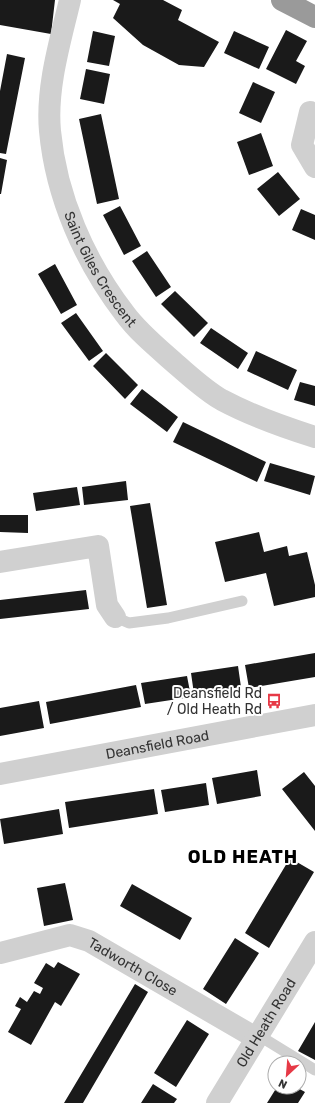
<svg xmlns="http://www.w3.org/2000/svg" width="315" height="1103" viewBox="0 0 315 1103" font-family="Rubik,sans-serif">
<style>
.building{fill:#1a1a1a}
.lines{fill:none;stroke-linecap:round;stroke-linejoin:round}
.lane{stroke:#d0d0d0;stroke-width:11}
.street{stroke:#d0d0d0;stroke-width:22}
.highway{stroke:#9a9a9a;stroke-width:22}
.labels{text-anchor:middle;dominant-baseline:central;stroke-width:4;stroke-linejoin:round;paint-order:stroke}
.street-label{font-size:14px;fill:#333;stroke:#fff}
.poi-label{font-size:14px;fill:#333;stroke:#fff;text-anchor:end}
.district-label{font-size:18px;font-weight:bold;letter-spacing:1px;fill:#000;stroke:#fff}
</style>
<rect width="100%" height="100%" fill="#fff"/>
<path class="building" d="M0,0h55l-4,34 -51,-9z
M113,0h50l19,10 -4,10 41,22 -15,25 -25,-2 -36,-20 -30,-27 7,-14z
M286,30l21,11 -11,20 9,5 -9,18 -30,-15z
M93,31l22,5 -6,30 -22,-4z
M234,31l35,16 -10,22 -35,-16z
M7,54l18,4 -19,96 -6,-1v-62z
M86,69l24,5 -6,30 -24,-5z
M253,82l22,10 -14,31 -22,-10z
M101,114l18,85 -22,5 -18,-85z
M261,133l12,33 -24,9 -12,-33z
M0,158l7,2 -6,34h-1z
M278,172l22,27 -21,17 -22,-27z
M120,206l21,40 -17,9 -21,-40z
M301,209l14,6v25l-23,-10z
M147,251l24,36 -15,10 -24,-36z
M55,264l22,41 -16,9 -23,-40z
M175,291l33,32 -14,14 -33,-33z
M76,313l27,38 -14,10 -28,-38z
M211,328l37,25 -10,16 -38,-26z
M256,351l41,19 -9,20 -41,-19z
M106,353l32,32 -13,14 -32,-33z
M300,382l15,4v20l-21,-6z
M142,389l36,28 -11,15 -37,-28z
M183,422l83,40 -9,20 -84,-40z
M270,463l45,13 -5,19 -46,-14z
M126,481l2,19 -44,5 -2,-18z
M77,487l3,18 -44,6 -3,-18z
M150,503l17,102 -20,3 -17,-102z
M0,515h28v18l-28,-1z
M259,532l5,20 23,-6 2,10 18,-4 8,33v12l-41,9 -8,-33 -41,9 -10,-40z
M86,590l3,19 -89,10v-19z
M315,653v24l-66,11 -4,-23z
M238,666l3,21 -47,7 -3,-21z
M187,676l4,21 -46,7 -4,-21z
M136,685l5,22 -91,17 -4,-22z
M39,701l5,27 -44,8v-28z
M257,770l4,26 -44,8 -5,-26z
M304,772l11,14v45l-33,-42z
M206,783l3,22 -44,7 -4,-22z
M154,789l4,25 -89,14 -4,-26z
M59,809l4,25 -59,10 -4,-25z
M290,858l24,14 -45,76 -24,-15z
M65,883l8,37 -29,6 -7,-38z
M132,884l60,34 -12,22 -60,-34z
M235,938l24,15 -33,51 -23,-15z
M58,962l22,12 -19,32 -6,-4 -24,43 -23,-13 13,-23 -6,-3 5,-9 7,5 7,-11 6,3 3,-6 -9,-5 12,-20 8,5z
M135,984l13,8 -65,111h-19z
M187,1020l22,14 -33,53 -22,-14z
M315,1022v38l-17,-9z
M153,1084l24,15 -3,4h-33z
M277,1087h19l9,5 -7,11h-31z"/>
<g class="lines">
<path class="lane" d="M115,617l14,6 39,-5 74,-17
M258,1035l57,35"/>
<g class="street">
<path id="s1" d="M70,0c-10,42 -24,88 -20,131 6,66 35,131 75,183 14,19 34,35 52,51 14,12 29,26 45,35 30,16 61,27 93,37"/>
<path d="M310,112l-8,33 13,22"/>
<path d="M0,562l98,-16 9,59 8,12"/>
<path id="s2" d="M0,774l315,-59"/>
<path id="s3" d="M0,953l70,-18 19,6 167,97"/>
<path id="s4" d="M217,1103l98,-161"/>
</g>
<path class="highway" d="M282,0l33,17"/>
</g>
<defs>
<g id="bus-bare" transform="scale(1.2)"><path d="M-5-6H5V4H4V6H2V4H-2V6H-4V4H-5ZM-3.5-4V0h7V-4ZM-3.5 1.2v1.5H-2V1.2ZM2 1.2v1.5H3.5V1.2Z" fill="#e63946" stroke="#fff" stroke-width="2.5" paint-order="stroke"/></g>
</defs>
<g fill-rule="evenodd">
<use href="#bus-bare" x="274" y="701"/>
</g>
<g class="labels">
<g class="street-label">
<text stroke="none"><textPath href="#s1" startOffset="282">Saint Giles Crescent</textPath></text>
<text stroke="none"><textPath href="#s2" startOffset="160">Deansfield Road</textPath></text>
<text stroke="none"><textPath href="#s3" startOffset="143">Tadworth Close</textPath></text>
<text stroke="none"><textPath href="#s4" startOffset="94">Old Heath Road</textPath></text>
</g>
<g class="poi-label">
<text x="262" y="693">Deansfield Rd<tspan x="262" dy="16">/ Old Heath Rd</tspan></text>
</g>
<g class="district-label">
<text x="243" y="857">OLD HEATH</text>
</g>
</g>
<g transform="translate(287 1075) rotate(206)"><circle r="19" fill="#ffffff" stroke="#adadad"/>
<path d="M0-3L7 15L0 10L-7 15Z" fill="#e63946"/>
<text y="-6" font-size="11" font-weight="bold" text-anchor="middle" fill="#333333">N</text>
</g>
</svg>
